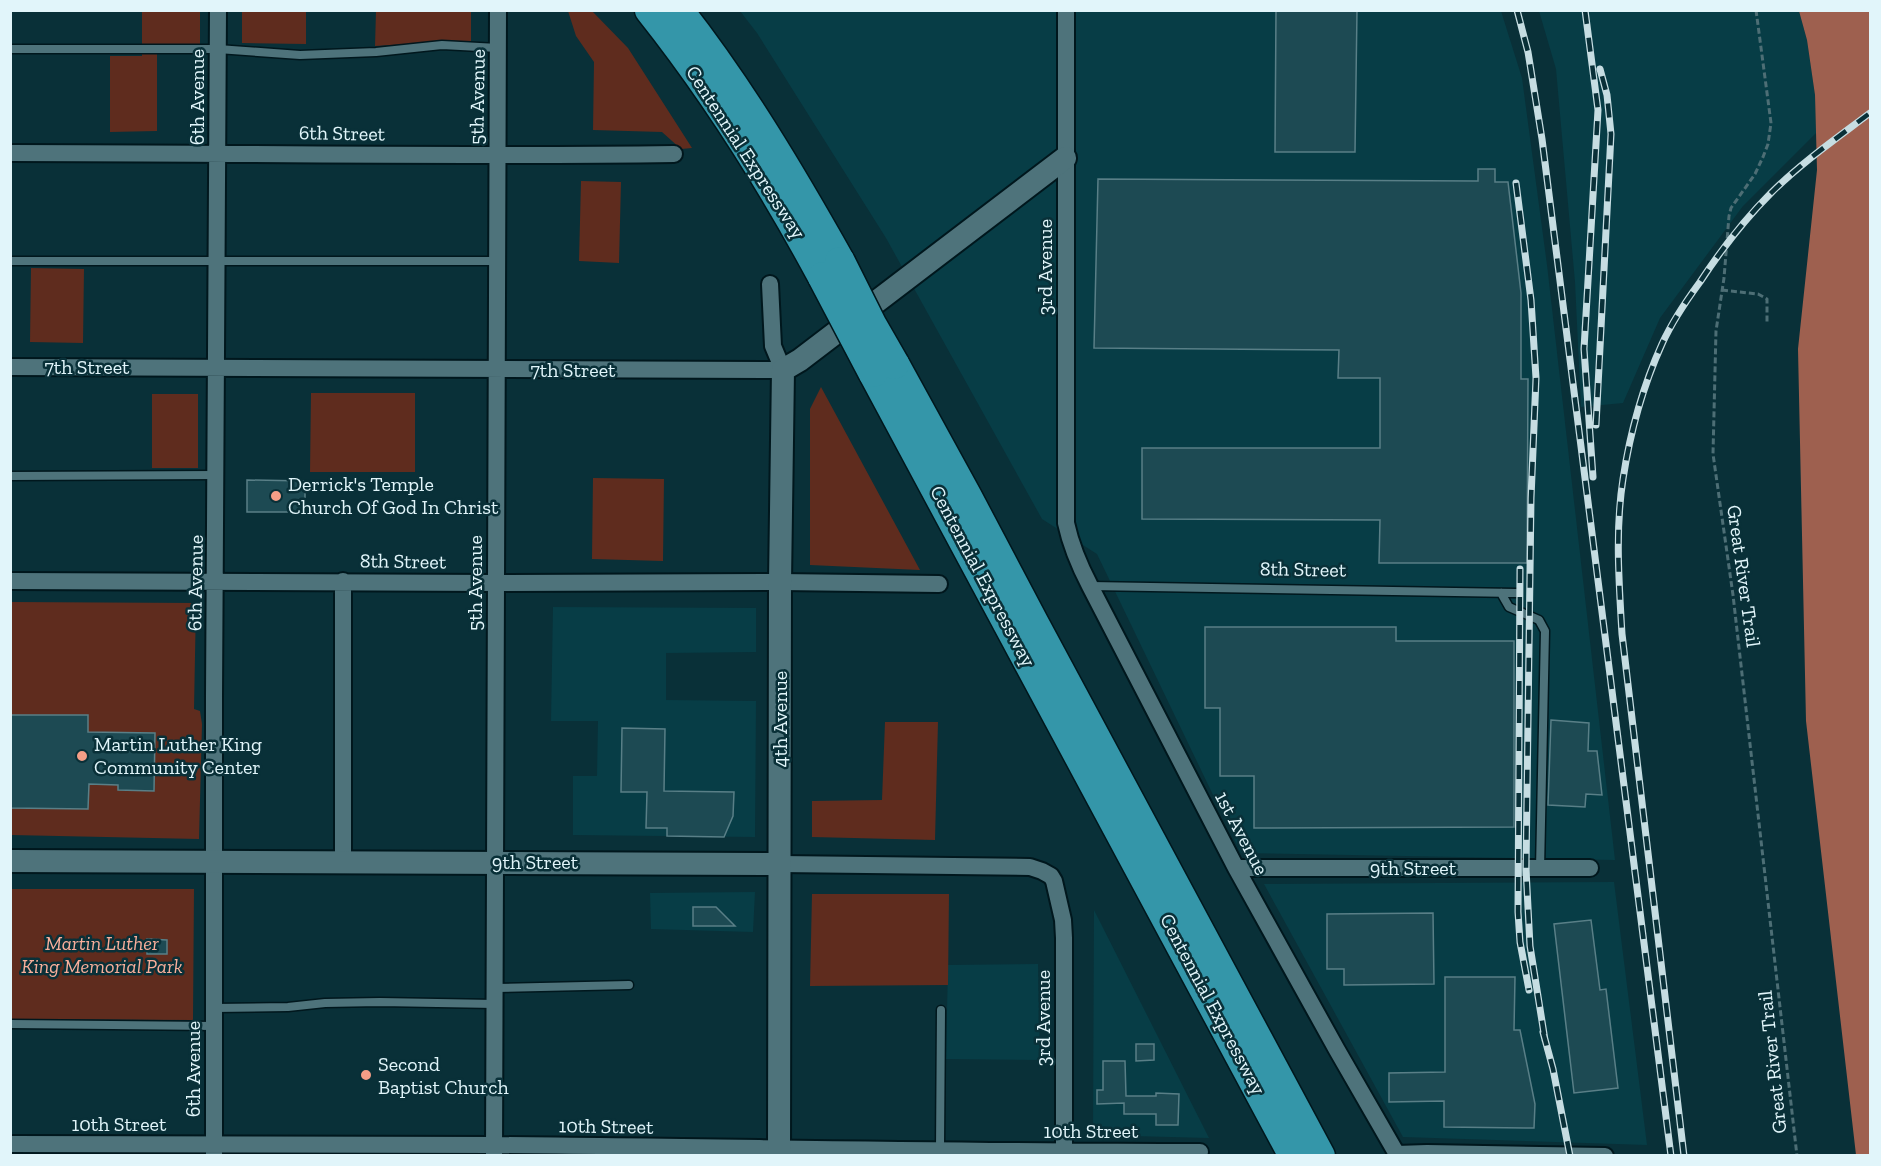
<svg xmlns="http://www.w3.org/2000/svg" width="1881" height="1166" viewBox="0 0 1881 1166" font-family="'Zilla Slab',serif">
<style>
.built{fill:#073d46}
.green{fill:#5f2c1e}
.water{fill:#9e604f}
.building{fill:#1d4a53;stroke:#597f87;stroke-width:1.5}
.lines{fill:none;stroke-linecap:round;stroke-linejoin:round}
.lane-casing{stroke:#00171d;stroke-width:11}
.street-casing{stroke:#00171d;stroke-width:20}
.secondary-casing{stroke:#00171d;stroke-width:26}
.highway-casing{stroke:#00171d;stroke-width:33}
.path{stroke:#4d6e75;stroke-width:3;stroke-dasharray:6 3;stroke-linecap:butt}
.lane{stroke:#4e737b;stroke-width:8}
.street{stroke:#4e737b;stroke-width:16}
.secondary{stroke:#4e737b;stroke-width:22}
.highway{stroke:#3496a9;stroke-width:30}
.rail-casing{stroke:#c6dde2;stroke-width:7}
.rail{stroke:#093038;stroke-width:4.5;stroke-dasharray:14;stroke-linecap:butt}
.highway-bridge-casing{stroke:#00171d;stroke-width:33;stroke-linecap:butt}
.highway-bridge{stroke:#3496a9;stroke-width:30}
.poi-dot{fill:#f49e87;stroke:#093038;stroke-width:2}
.labels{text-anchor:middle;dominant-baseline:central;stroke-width:5;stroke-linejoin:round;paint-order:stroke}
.street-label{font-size:20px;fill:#e1f5fa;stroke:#093038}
.poi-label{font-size:20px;fill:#e1f5fa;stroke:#093038;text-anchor:start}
.park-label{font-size:20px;font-style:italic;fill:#f9af9b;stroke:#093038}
</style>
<rect width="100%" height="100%" fill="#093038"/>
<path class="built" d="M740,11h761l21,67 25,187 68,595 -374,-7 -144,-299 -55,-35 -156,-281 -129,-205z
M1539,11h260l8,29 8,55 1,38 -73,73 -83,112 -37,85 -42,4 -6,-125 -19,-213z
M553,607l203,1v44l-90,1v47l90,1 -1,136 -182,-2v-59h24l1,-55h-47z
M1614,882l33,263 -244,-8 -139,-253z
M755,892l-2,40 -102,-3 -1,-36z
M1094,910l115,228 -116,-3z
M1038,964l2,96 -94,-1 2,-94z"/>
<path class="green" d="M142,11h58v34h-43v86l-47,1v-76h32z
M242,11h64v33l-64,-1z
M376,11h95v31h-30l-66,4z
M568,11h24l36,37 64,100 -11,1 -19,-17 -69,-2 1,-68 -18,-26z
M581,181l40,1 -2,81 -40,-2z
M31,268l53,1 -1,74 -53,-1z
M821,387l99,183 -110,-5v-156z
M311,393h104v79h-105z
M152,394h46v74h-46z
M593,478l71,1 -1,82 -71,-2z
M11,602l185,1 -2,106 6,2 2,13 -3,115 -188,-4z
M885,722h53l-3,118 -123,-3v-36l70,-1z
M11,889h183l-1,131 -182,-1z
M812,894h137l-1,91 -138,1z"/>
<path class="water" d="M1799,11h71v1144h-14l-50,-434 -8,-372 19,-179 -2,-75 -8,-55z"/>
<path class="building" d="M1276,10h81l-2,142h-80z
M1478,169h17v13h13l13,111v86h7l-1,184h-148l1,-43 -238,-1v-71h238v-70h-42l1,-28 -245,-2 4,-169 380,2z
M247,480l58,1v31h-58z
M1205,627h191v14h118v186l-260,1v-52h-34v-68h-15z
M10,715h78v17l67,1 -1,58 -36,-1v-5l-29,-1 -1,25 -78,-1z
M1551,720l38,3 -1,28h9l5,44 -16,-1 -1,13 -37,-2z
M622,728l43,1 -1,62 70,1 -1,24 -9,21 -57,-1v-8h-21l1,-36h-26z
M693,907h23l19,19h-42z
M1433,913l1,71 -90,1v-16h-17v-55z
M1591,920l9,70 6,-1 12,99 -44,5 -20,-169z
M147,939l20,1v14h-20z
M1445,977h70l-1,53h6l15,74 -1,24 -90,-1v-26l-55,1v-29l56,-1z
M1136,1044h18v16l-18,1z
M1103,1061h22l1,35h30v-3l23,1 -1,31h-22v-11h-32v-11l-27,1v-14h6z"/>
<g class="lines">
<g class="lane-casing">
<path id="lane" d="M10,49h208l82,6 76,-3 66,-7 56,3
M10,261h487
M10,476l206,-1
M1090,586l426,7
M1501,593l8,14 30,13 6,11 -5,238
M495,988l134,-3
M214,1008l74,-1 37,-4 55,-1 115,2
M10,1024l204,2
M940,1149l1,-139"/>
</g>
<g class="street-casing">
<path id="street" d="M1066,10v513c5,23 13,42 24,63l146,282 101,182 61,106
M10,153c222,0 443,4 664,1
M10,367l773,3 -10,-24 -3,-62
M10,581l487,2 283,-1 159,2
M343,862v-281
M780,864l250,3 12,4 9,5 3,5 9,39 1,18v218
M1236,868h354
M10,1144c162,1 323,0 485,1 235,2 470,7 705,7
M1397,1154l30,-1 178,3
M214,1156v-459l4,-687
M494,1156l4,-1146"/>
</g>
<g class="secondary-casing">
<path id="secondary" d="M10,861l770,3
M779,1156l1,-574 3,-212 17,-10 265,-202"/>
</g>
<g class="highway-casing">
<path id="highway" d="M650,10c66,83 123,174 173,267
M678,10c62,79 113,165 162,252
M894,364l73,133 66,125 287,534
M873,372l421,784"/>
</g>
<path class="path" d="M1756,10l15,113 -3,21 -5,13 -8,17 -24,34 -2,8 -5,62 -8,53 -3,123 20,141 64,561
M1722,290l36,4 9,5v25"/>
<use href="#lane" class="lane"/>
<use href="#street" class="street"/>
<use href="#secondary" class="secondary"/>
<use href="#highway" class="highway"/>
<g class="rail-casing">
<path id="rail" d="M1517,10l11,42 14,87 129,1017
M1585,10l13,100 -14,239 9,128
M1516,183l15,117 5,78 -5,120 -5,371 4,77 15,94
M1596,425l15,-291 -4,-39 -7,-26
M1520,569l-2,343 2,30 9,48
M1543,1032l10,37 17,87
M1684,1156l-62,-522c-3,-51 -7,-104 1,-155 7,-46 20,-93 39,-135 10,-22 24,-43 38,-62 21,-32 44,-62 71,-89 30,-30 66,-55 99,-80"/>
</g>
<use href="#rail" class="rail"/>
<g class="highway-bridge-casing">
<path id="highway-bridge" d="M840,262l31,62 23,40
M823,277l50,95"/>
</g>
<use href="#highway-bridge" class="highway-bridge"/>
</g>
<g class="poi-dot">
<circle cx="276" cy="496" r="6"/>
<circle cx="82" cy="756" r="6"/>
<circle cx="366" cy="1075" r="6"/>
</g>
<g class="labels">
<g class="street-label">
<text transform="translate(197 97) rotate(-90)">6th Avenue</text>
<text transform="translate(477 97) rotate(-89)">5th Avenue</text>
<text transform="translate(342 133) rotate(1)">6th Street</text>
<text transform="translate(746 152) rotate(57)">Centennial Expressway</text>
<text transform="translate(1045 267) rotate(-90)">3rd Avenue</text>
<text x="87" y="367">7th Street</text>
<text x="573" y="370">7th Street</text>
<text transform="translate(403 561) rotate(1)">8th Street</text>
<text transform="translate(1303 569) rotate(1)">8th Street</text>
<text transform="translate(983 576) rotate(62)">Centennial Expressway</text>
<text transform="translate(1744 576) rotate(82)">Great River Trail</text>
<text transform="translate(195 583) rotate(-89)">6th Avenue</text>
<text transform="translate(475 583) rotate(-90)">5th Avenue</text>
<text transform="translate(780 719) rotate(-90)">4th Avenue</text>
<text transform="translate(1242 833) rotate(62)">1st Avenue</text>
<text x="535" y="862">9th Street</text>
<text x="1413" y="868">9th Street</text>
<text transform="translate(1213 1004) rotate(62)">Centennial Expressway</text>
<text transform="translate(1043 1018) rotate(-90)">3rd Avenue</text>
<text transform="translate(1772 1062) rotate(-96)">Great River Trail</text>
<text transform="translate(193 1069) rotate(-90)">6th Avenue</text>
<text x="119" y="1124">10th Street</text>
<text transform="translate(606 1126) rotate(1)">10th Street</text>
<text x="1091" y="1131">10th Street</text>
</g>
<g class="poi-label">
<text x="288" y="484">Derrick's Temple<tspan x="288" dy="23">Church Of God In Christ</tspan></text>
<text x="94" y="744">Martin Luther King<tspan x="94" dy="23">Community Center</tspan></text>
<text x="378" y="1064">Second<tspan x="378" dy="23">Baptist Church</tspan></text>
</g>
<g class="park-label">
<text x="102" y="943">Martin Luther<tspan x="102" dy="23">King Memorial Park</tspan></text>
</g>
</g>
<rect width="1881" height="1166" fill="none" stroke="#e1f5fa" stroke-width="24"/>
</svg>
